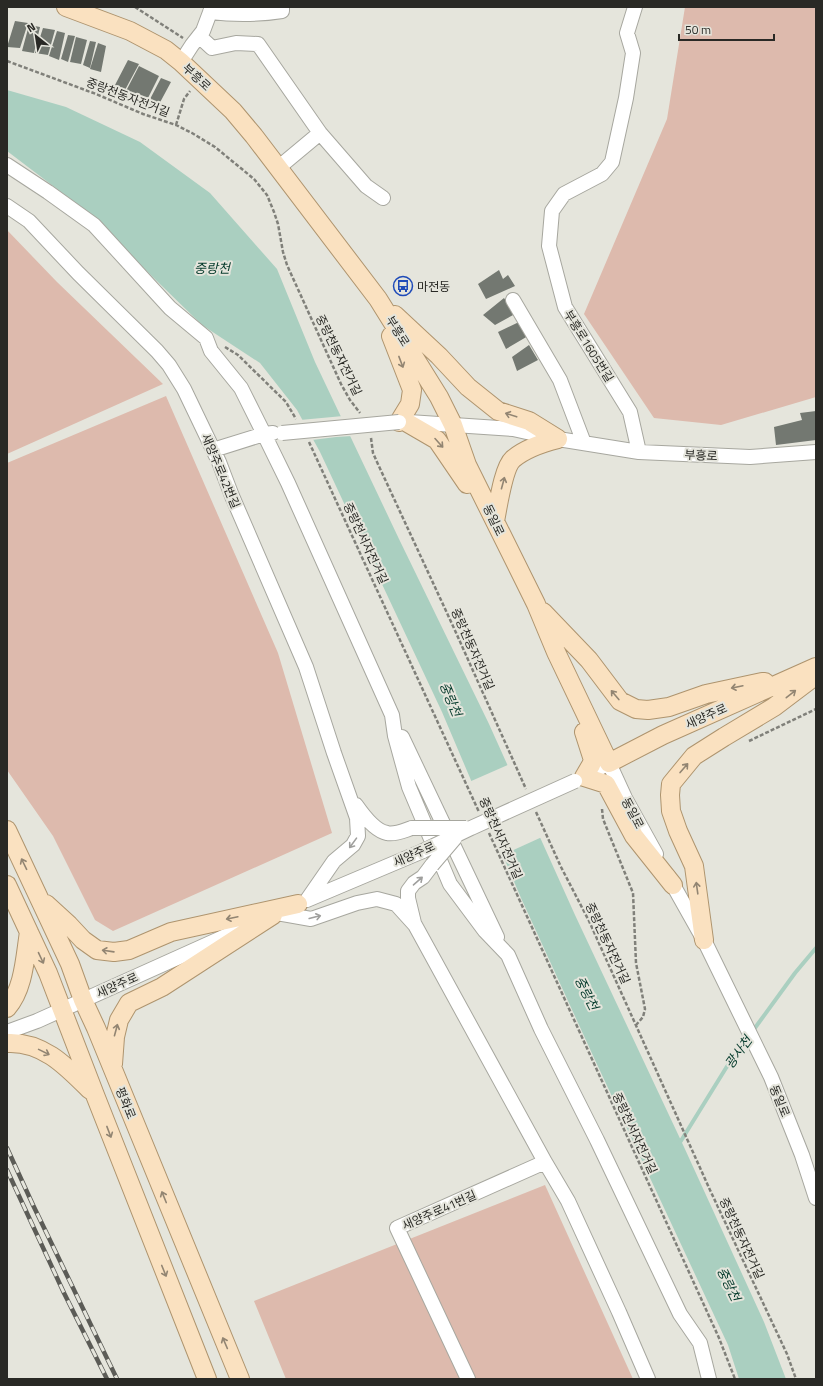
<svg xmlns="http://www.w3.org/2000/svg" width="823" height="1386" font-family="'Titillium Web','Noto Sans KR',sans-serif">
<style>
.green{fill:#ddbaad}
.water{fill:#aacfc0}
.pier{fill:#e5e5dc}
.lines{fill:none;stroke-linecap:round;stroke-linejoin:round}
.stream{stroke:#aacfc0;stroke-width:4}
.building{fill:#737871}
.minor-casing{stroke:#a7a79f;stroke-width:16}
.major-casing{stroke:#ae946e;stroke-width:20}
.path{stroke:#80807a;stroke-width:2.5;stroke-dasharray:4 2;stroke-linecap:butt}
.minor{stroke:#fff;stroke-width:14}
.major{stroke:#fae1c0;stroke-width:18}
.rail-casing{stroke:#5c5c57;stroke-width:4.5}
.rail{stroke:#e5e5dc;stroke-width:3;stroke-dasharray:9;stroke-linecap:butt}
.minor-bridge-casing{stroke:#a7a79f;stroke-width:16;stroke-linecap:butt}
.minor-bridge{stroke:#fff;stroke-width:14}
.oneway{stroke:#928572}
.oneway2{stroke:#9f9f9d}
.labels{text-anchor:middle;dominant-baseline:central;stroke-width:4;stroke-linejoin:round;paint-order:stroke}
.street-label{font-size:12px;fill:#292925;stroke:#e5e5dc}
.poi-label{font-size:12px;fill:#292925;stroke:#e5e5dc;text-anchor:start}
.water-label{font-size:13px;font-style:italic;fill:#043a2b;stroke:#e5e5dc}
</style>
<rect width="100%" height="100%" fill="#e5e5dc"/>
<!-- green -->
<path class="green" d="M685 7H816V397L721 425 654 418 584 314 667 119Z
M7 230 57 282 163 384 7 454Z
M166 396 278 653 332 833 113 931 95 920 53 836 7 770V463Z
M545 1185 633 1379H286L254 1301Z"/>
<!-- water -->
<path class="water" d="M7 90 66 107 140 142 210 193 277 269 315 362 399 539 489 724 575 915 684 1147 764 1322 786 1379H739L728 1345 595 1060 521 898 442 712 320 452 297 410 260 363 202 325 82 208 7 151Z"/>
<!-- pier -->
<path class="pier" d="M343 416 352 436 336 437 312 440 300 420Z
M510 764 542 837 500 856 469 782Z"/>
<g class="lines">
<!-- stream -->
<path class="stream" d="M752 1032 795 973 816 948
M679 1144 726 1068 748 1038"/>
</g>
<!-- building -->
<path class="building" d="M15 21 28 23 20 48 7 47Z
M29 25 40 27 34 53 22 51Z
M43 28 55 30 48 55 35 53Z
M57 31 65 33 59 60 49 56Z
M68 35 75 36 68 62 61 59Z
M76 37 87 40 81 64 70 62Z
M90 41 96 42 90 68 83 65Z
M98 43 106 46 101 72 90 69Z
M128 60 139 64 125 90 115 85Z
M139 66 159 76 146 102 126 91Z
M161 78 171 82 157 108 148 103Z
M499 270 503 279 508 275 515 286 486 299 478 284Z
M504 298 515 314 495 325 483 315Z
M519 322 528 336 506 349 498 332Z
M529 345 538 360 517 371 512 357Z
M816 411V440L776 445 774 427 802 420 800 413Z"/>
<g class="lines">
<!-- minor casing -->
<g class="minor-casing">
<path id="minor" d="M635 7 627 33 633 53 626 98 612 162 602 174 564 194 552 211 549 246 565 307 630 412 639 452
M210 12C235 15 257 15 282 11V7
M199 36 212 48 236 43 258 44 320 133 366 186 383 198
M181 62 192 45 203 31 212 7
M7 165 48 192 94 225 170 308 206 338 211 351 241 388 264 434 288 483 392 715 395 736 409 787 450 884 485 931 508 955 541 1029 597 1140 680 1314 700 1343 709 1379
M278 168 320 133
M7 206 29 221 78 273 157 351 169 365 184 389 219 462 232 496 306 667 334 753 357 818 358 836 353 845 334 861 307 900
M513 300 560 380 584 443
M409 422 513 429 558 439 639 452 750 457 816 452
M213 450 264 434 273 433
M402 737 497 937
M582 778 609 763 625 798 656 854
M356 805C363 815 375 831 387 833 395 835 405 830 412 828
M668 876 704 940 771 1077 802 1155 816 1198
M307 900 423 851
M277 913 311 919 357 903 377 899 396 904 415 925 545 1162 568 1201 619 1312 648 1379
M414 923 408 898V891L414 883 423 877 432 865
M7 1032 37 1021 237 931
M468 1379 397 1228 545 1162"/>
</g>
<!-- major casing -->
<g class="major-casing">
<path id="major" d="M66 7 130 31 166 50 181 62 233 111 254 136 378 299 439 397 453 425 467 465 536 604 556 652 609 763 663 735 816 667
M395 315 439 356 468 387 498 411 529 421 558 439
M391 336 412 390 410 404 399 422
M406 422 437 440 467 484
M495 521C498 507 503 468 513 459 526 448 542 443 558 439
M543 612 589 660 620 701 636 709 648 710 669 707 706 694 762 682H765
M584 732 593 760 591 765 584 777 606 784 634 836 673 885
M7 830 70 964 83 1000 96 1028 240 1379
M7 885 48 973 95 1095 207 1379
M46 904 69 925 83 940 97 950 114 952 129 950 171 932 298 904
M704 940 694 866 678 831 671 811 670 795 671 784 694 756 724 737 774 707 815 676
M7 1008C24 989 25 957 29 932
M7 1043C43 1041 67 1067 90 1090
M113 1064 115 1037 119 1020 129 1003 162 987 273 915"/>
</g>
<!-- path -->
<path class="path" d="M135 7 183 38
M7 61 96 94 143 114 176 125 192 133 215 147 254 179 267 195 274 212 278 224 283 252 287 265 341 384 350 400 360 413
M176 125 184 99 190 91
M225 347 238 355 286 402 296 419
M371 438 373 453 377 462 453 626 526 789
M309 442 479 812
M749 741 816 709
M602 809 603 819 633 893 636 963 645 1009 643 1017 636 1025
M536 812 561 867 589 921 710 1190 787 1354 796 1379
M489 833 719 1338 735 1379"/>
<!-- minor -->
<use href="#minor" class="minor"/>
<!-- major -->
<use href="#major" class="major"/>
<!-- rail casing -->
<g class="rail-casing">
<path id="rail" d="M7 1148 33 1205 117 1379
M7 1170 64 1293 107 1379"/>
</g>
<!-- rail -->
<use href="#rail" class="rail"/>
<!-- minor-bridge casing -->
<g class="minor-bridge-casing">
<path id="minor-bridge" d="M282 433 399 422
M412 828H466
M423 851 471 828 575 781
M432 865 455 838"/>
</g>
<!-- minor-bridge -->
<use href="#minor-bridge" class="minor-bridge"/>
</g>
<!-- one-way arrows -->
<defs><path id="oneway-shaft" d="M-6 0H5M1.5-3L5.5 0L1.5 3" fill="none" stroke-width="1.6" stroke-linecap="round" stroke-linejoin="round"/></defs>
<g class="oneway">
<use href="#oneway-shaft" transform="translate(401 362) rotate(69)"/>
<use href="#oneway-shaft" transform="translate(511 415) rotate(-162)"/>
<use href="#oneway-shaft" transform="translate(439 443) rotate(48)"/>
<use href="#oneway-shaft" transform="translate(503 483) rotate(-75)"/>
<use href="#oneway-shaft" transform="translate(737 687) rotate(168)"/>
<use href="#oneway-shaft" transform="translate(791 694) rotate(-38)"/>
<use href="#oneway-shaft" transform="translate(615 695) rotate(-130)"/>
<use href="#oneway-shaft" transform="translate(684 768) rotate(-49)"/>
<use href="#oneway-shaft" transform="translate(24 864) rotate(-116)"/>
<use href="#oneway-shaft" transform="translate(697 888) rotate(-98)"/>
<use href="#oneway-shaft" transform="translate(232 918) rotate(168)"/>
<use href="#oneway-shaft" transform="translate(108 951) rotate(-172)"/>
<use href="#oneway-shaft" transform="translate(41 958) rotate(65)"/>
<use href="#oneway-shaft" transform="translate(116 1030) rotate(-75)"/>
<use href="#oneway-shaft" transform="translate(44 1052) rotate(26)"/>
<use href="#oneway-shaft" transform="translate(109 1132) rotate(69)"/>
<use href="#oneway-shaft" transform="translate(164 1197) rotate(-112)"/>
<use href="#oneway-shaft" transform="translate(164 1271) rotate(68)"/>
<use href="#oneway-shaft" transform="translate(225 1343) rotate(-113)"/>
</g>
<g class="oneway2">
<use href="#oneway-shaft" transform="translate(353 843) rotate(126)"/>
<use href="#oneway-shaft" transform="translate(418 881) rotate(-41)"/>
<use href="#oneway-shaft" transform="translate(315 917) rotate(-14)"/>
</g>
<!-- icons -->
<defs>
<g id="bus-ring" transform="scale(1)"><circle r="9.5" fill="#e5e5dc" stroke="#1e4ab8" stroke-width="1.5"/><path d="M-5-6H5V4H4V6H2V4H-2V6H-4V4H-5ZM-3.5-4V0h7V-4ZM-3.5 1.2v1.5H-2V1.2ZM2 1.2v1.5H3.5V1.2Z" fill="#1e4ab8"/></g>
</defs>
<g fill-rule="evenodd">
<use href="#bus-ring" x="403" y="286"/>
</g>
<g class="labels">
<!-- street labels -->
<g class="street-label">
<text transform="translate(197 77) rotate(43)">부흥로</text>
<text transform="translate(128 97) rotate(21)">중랑천동자전거길</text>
<text transform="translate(398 331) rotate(58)">부흥로</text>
<text transform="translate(589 346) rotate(58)">부흥로1605번길</text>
<text transform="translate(339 355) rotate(64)">중랑천동자전거길</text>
<text transform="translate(701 455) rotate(3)">부흥로</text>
<text transform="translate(221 471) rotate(67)">새양주로42번길</text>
<text transform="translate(494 520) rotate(64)">동일로</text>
<text transform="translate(366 543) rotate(65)">중랑천서자전거길</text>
<text transform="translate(473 649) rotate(66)">중랑천동자전거길</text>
<text transform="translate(706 716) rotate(-24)">새양주로</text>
<text transform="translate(633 813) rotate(62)">동일로</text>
<text transform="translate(501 838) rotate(66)">중랑천서자전거길</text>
<text transform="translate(414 854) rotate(-24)">새양주로</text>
<text transform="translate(608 943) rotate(65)">중랑천동자전거길</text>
<text transform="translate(117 985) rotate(-24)">새양주로</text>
<text transform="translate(780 1101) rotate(68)">동일로</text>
<text transform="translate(126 1103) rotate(68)">평화로</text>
<text transform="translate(635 1133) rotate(65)">중랑천서자전거길</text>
<text transform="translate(439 1210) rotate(-24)">새양주로41번길</text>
<text transform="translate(742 1238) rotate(65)">중랑천동자전거길</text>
</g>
<!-- poi labels -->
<g class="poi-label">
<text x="417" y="286">마전동</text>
</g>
<!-- water labels -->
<g class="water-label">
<text x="212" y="268">중랑천</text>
<text transform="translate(451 699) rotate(67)">중랑천</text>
<text transform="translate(587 993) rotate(63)">중랑천</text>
<text transform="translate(738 1052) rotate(-54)">광사천</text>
<text transform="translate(729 1284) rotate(64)">중랑천</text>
</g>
</g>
<!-- border -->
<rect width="823" height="1386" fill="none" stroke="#292925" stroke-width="16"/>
<!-- north arrow -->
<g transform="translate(36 36) rotate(330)" stroke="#e5e5dc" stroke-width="3" paint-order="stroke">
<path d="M0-3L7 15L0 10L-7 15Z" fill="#292925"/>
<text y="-6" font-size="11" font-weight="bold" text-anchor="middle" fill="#292925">N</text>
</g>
<!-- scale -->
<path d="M679 34v6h95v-6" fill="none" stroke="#292925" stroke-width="2"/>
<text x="685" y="34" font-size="12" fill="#292925" stroke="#e5e5dc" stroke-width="3" paint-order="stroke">50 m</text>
</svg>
